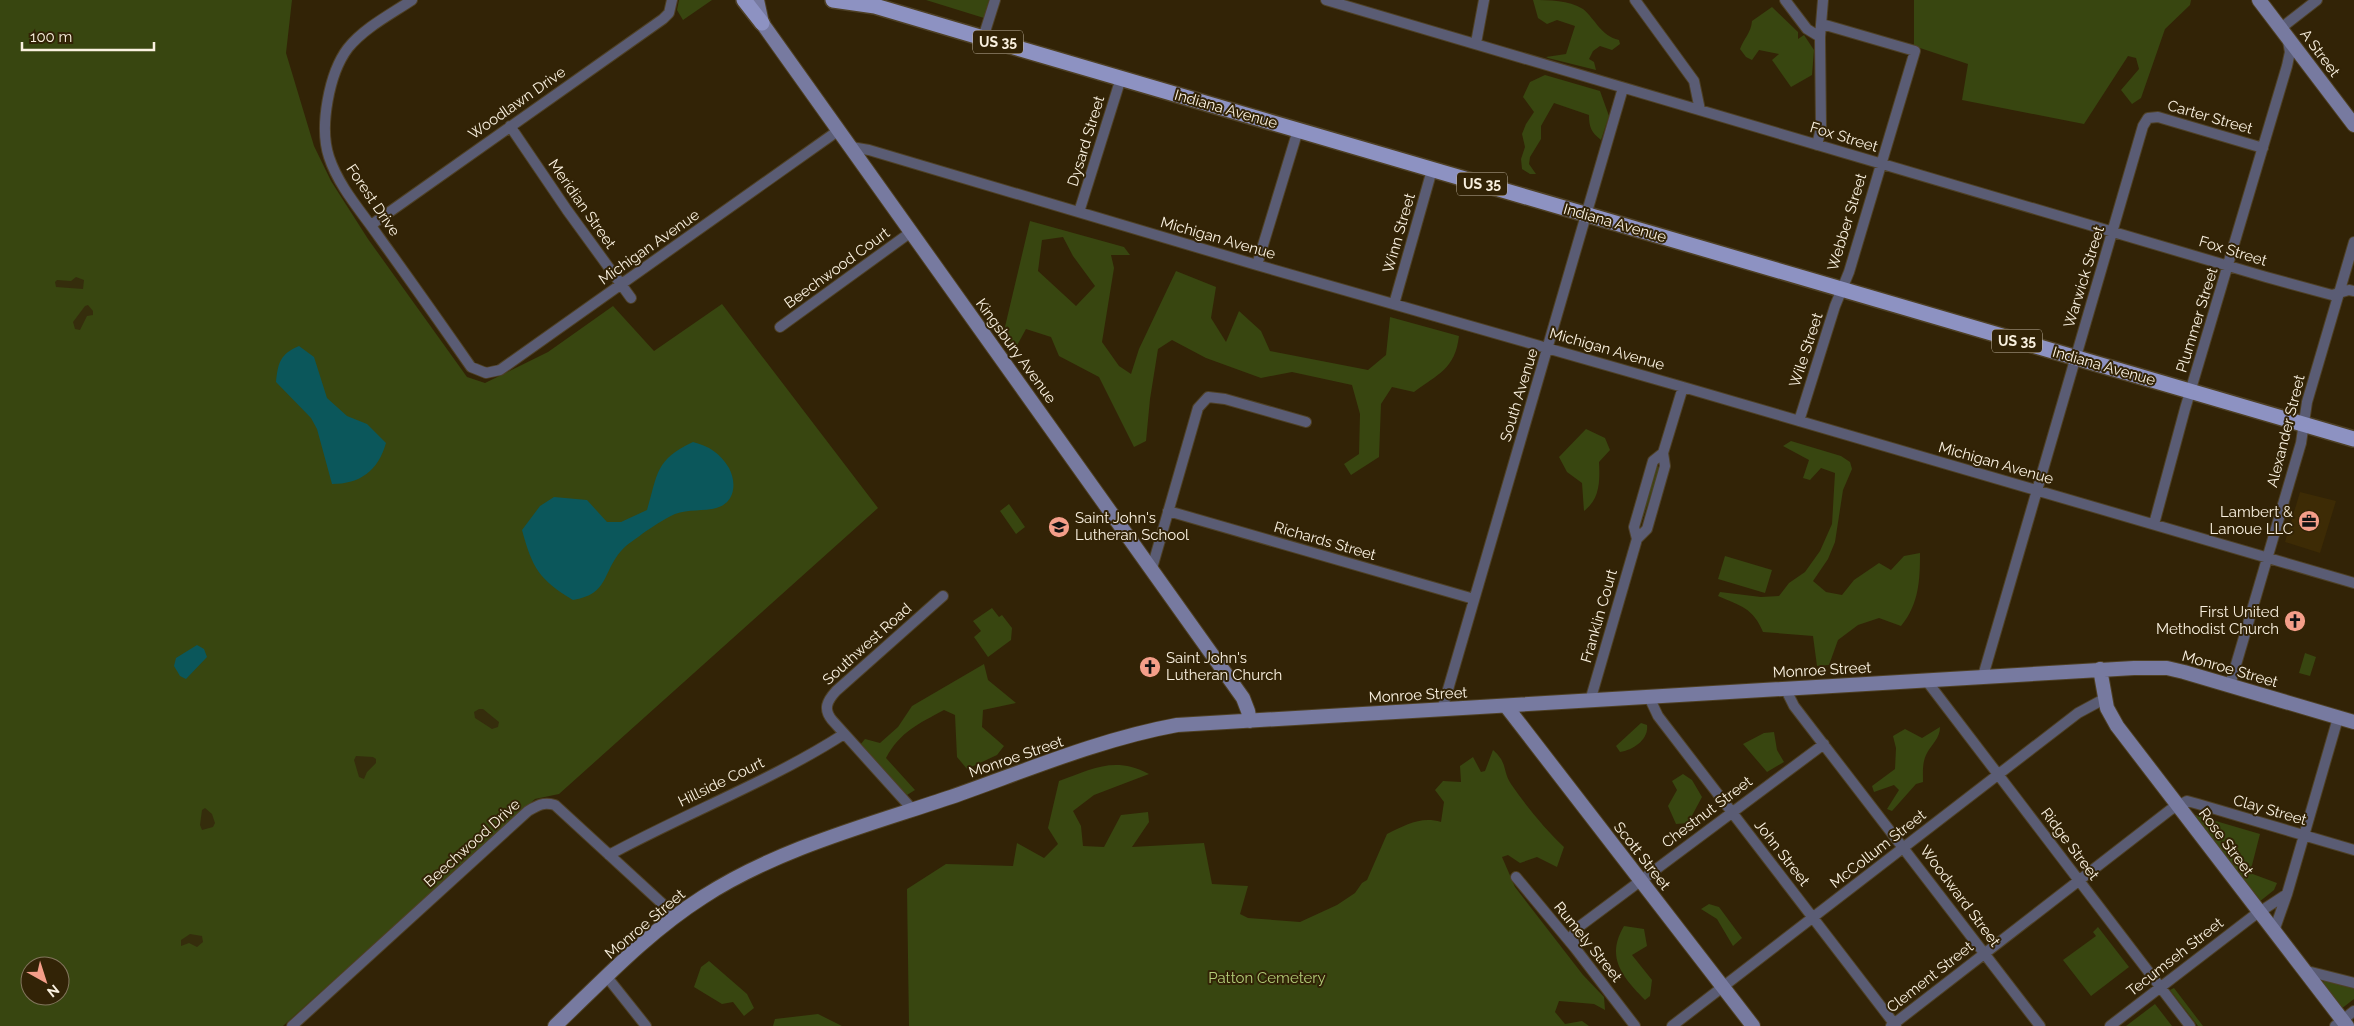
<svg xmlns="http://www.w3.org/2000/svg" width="2354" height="1026" font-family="Raleway,sans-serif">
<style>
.built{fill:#3d2b05}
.green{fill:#384610;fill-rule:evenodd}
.sand{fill:#352d0c}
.water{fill:#0b575b}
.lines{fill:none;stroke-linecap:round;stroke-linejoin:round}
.street-casing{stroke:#4e4025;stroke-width:12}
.secondary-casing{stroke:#4e4025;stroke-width:16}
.primary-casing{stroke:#4e4025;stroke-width:18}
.street{stroke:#5a5c74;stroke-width:10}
.secondary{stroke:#777aa0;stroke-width:14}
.primary{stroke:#8d92c2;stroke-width:15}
.labels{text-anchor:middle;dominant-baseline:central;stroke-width:4;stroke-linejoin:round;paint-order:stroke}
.shield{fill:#322306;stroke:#beb39f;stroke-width:1}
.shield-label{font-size:14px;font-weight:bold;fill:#faf1e0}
.street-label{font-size:15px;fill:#faf1e0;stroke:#322306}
.poi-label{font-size:15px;fill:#faf1e0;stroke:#322306;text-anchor:end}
.park-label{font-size:15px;fill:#b2cc77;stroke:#322306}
</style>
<rect width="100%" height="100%" fill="#322306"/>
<!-- built -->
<path class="built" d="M2300 492 2336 501 2320 553 2285 542Z"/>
<!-- green -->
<path class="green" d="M0 0H292L286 53 314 146 331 181 368 239 467 377 485 383 548 352 613 306 654 351 722 304 878 508 559 794 535 799 283 1026H0ZM30 966H60V996H30Z
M679 0H712L683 20 677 10Z
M926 0H989L984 18Z
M1533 0C1550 0 1568 0 1583 9 1596 20 1601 36 1619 40L1620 44 1612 50 1600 46 1593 51 1589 59 1594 62 1596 70 1548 58 1546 57 1566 54 1575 26 1557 20 1547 24 1538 18Z
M1914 0H2191L2190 5 2165 29 2141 98 2132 104 2121 90 2139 69 2136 58 2128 56 2084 124 1962 100 1968 64 1914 46Z
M1772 7 1798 32V39L1804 35 1814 50 1812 75 1791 87 1772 60 1779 54 1759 50 1752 60 1746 57 1740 49C1744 38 1751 33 1752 21Z
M1545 75 1600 91 1609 116 1601 140C1591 132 1589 127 1589 115L1554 103 1541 126V139L1530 157 1529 164 1536 174H1530L1522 169 1521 159 1525 147 1522 134 1526 124 1534 112 1523 97 1530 82Z
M1030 221 1124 247 1130 255H1111L1114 268 1102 342 1119 366 1131 374 1139 349 1176 271 1216 287 1211 318 1226 342 1239 311 1261 331 1270 351 1368 370 1386 355 1390 317 1459 336C1455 369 1438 374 1414 392L1392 387 1381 404 1379 457 1351 475 1344 464 1359 454 1360 414 1352 385 1292 372 1261 378 1206 358 1172 340 1158 349 1150 399 1146 441 1134 447 1099 377 1059 356 1051 337 1026 329 1014 351 1004 331ZM1063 237 1073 256 1095 286 1076 306 1038 271 1042 240Z
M1586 429 1605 438 1610 450 1599 462C1600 481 1600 499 1584 511L1582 483 1567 472 1559 457Z
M1791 441 1841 456 1850 462 1852 469 1843 490 1835 542 1828 559 1813 581 1826 592 1842 595 1854 580 1879 563 1891 570 1904 556 1920 553C1920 580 1919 604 1901 626L1879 618 1858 625 1838 640 1829 665 1817 666 1813 636 1763 632C1753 608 1741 606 1718 596L1720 592 1761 597 1779 596 1789 583 1805 572 1820 551 1832 524 1835 473 1821 468 1810 480 1803 478 1809 460 1783 446Z
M1657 466 1660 469 1639 529 1638 528Z
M1009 504 1025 527 1016 534 1000 511Z
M1725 556 1772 570 1765 593 1718 579Z
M992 608 999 617 1002 615 1012 628 1011 640 988 657 974 637 981 631 973 621Z
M2305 653 2316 657 2310 676 2299 673Z
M984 664 988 680 1016 703 983 710 982 727 1004 746 997 755 967 769 957 757 955 715 944 710C918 724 900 732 886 758L915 790 907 795 860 745 865 739 880 743 898 727 912 706Z
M1641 723 1647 725C1649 739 1634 750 1620 752L1616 746Z
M1940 727C1940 738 1932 744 1927 753 1922 762 1923 772 1923 782L1916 784 1892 811 1887 809 1899 790 1894 785 1874 792 1872 786 1895 769 1896 748 1893 736 1905 729 1922 738Z
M1774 732 1777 750 1784 762 1767 772 1743 744 1764 733Z
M1493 750C1508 763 1502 770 1511 784 1526 806 1545 829 1564 847L1557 867 1537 857 1520 863 1508 855 1502 857 1515 887 1583 975 1604 997 1605 1010 1594 1004 1559 1001 1555 1012 1565 1024 1582 1021 1589 1026H909L907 889 946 864 1013 866 1017 843 1044 858 1058 844 1048 828 1059 781C1093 769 1114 756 1149 774L1094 795 1073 811 1081 826 1083 846 1104 847 1121 815 1148 812 1149 822 1132 847 1204 843 1212 884 1248 886 1240 914 1248 918 1300 922 1337 905 1355 893 1362 883 1367 880 1387 834C1406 825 1421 816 1441 822L1444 802 1435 790 1443 781 1461 782 1460 766 1473 757 1481 772 1485 771Z
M1683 774 1692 780 1702 797 1688 823 1676 824 1668 806 1677 790 1672 781Z
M2192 814 2260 834 2250 873 2277 883 2274 890 2259 902Z
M1709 904 1719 907 1742 938 1733 946 1717 919 1701 909Z
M1624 926 1644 929 1647 946 1632 955 1652 980 1650 996 1645 1000C1623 977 1605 958 1624 926Z
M2098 927 2129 967 2091 996 2063 960 2096 936 2093 932Z
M709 961 747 994 754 1008 744 1016 733 1002 722 1004 694 987 701 967Z
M2324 979 2354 987V999L2341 1009 2323 984Z
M2174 988 2203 1026H2198L2170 990Z
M2155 1004 2172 1026H2126Z
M818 1014 842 1026H773L775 1019Z"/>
<!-- sand -->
<path class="sand" d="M76 277 84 280 83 289 56 287 55 282 57 280 71 281Z
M88 305 93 311V315L87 316 80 330 75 329 73 322 85 306Z
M479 709H483L499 722 498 727 492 729 475 718 474 712Z
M356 756 373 757 376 759V763L367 772 364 779 359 777 354 760Z
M205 808 212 814 215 823 213 827 202 830 200 825 202 810Z
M190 934 202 936 203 942 197 947 189 943 181 946V940Z"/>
<!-- water -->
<path class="water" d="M299 346 314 357 327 398 347 416 367 424 386 443C378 471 360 484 332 484L317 429 311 418 276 382C278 363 280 354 299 346Z
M693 442C709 446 720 453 729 468 733 476 735 485 732 494 723 517 695 506 675 514 664 519 652 527 642 534 636 539 627 544 621 551 602 573 609 594 573 600 539 580 532 567 522 530L540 506 554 497 587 500 607 522H621L647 510C658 473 655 460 693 442Z
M197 645 204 649 207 657 186 679 180 676 174 666 176 658Z"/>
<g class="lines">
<!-- street casing -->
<g class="street-casing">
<path id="street" d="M412 0C391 14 364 28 348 48 329 73 319 127 329 157 339 187 361 211 379 237 410 280 441 324 471 367L486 373 500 370 839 130
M1326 0 2266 277 2332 295 2349 290 2354 291
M1635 0 1694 81 1700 110
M1785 0 1807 29 1820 37
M2281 28 2317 0
M983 38 995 0
M1476 43 1484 0
M510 126 567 210 631 298
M1817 145 1821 128 1820 37 1823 0
M851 147 869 150 1257 265 1683 387 2354 583
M1079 212 1121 78
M371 225 663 19 669 13 672 0
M1257 265 1298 130
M1394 304 1432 170
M780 327 911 232
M1799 421 1835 306 1849 272 1915 51 1822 24
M1168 511 1474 599
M2154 524 2185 409 2287 66 2290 52 2288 41
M1637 539 1647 529 1665 466 1663 453 1683 387
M1152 568 1198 408 1208 397 1225 399 1306 422
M1983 676 2143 126 2148 118 2158 117 2263 148
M1926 680 2190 1026
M2230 685 2301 443 2307 402 2354 242
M1785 688 1794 706 2040 1026
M1649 697 1658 716 1896 1026
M1590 701 1637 539 1634 527 1653 461 1663 453
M1442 710 1623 88
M913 810 832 720C823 709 827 701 836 691L943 596
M609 855C686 813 771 781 844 734
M1516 877 1575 948 1635 1026
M2274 931 2287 894 2338 718
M1575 948 1573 935 1580 926 1824 744
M2303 970 2354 983
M607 977 646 1026
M292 1026 528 811C538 805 543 802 555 805L667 908 674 918
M1672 1026 2078 713 2104 699
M1891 1026 2170 810 2187 801 2198 804 2354 850
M2110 1026 2252 917 2287 894
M2335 1026 2354 1011"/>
</g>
<!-- secondary casing -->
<g class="secondary-casing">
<path id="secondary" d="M757 0 762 23 1243 698 1248 711 1250 721
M2259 0 2354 125
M2100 669 2107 708 2117 726 2347 1026
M1506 706 1753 1026
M555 1026C602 981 648 932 703 897 777 849 868 825 951 797 1025 771 1100 739 1177 725L2134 668H2167L2184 672 2354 722"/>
</g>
<!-- primary casing -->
<g class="primary-casing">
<path id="primary" d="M744 0 762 23
M833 0 875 6 983 38 2354 439"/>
</g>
<!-- street -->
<use href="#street" class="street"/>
<!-- secondary -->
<use href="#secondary" class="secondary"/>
<!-- primary -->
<use href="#primary" class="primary"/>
</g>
<!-- icons -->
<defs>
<g id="office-disc" transform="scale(1.125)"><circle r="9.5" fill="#f49e89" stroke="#322306"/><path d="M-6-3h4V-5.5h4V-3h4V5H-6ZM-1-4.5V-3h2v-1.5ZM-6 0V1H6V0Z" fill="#111"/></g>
<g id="school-disc" transform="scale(1.125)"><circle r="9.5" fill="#f49e89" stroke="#322306"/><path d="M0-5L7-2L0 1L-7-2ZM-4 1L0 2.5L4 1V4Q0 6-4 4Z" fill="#111"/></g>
<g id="church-disc" transform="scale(1.125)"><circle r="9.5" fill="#f49e89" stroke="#322306"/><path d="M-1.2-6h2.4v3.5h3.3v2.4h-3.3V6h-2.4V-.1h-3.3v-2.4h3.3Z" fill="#111"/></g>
</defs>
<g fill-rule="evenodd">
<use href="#office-disc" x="2309" y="521"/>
<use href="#school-disc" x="1059" y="527"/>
<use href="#church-disc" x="2295" y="621"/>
<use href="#church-disc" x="1150" y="667"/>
</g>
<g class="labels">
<!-- shield labels -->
<g class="shield">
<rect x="973" y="30.5" width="50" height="23" rx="4"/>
<rect x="1457" y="172.5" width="50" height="23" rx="4"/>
<rect x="1992" y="329.5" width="50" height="23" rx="4"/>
</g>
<g class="shield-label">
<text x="998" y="42">US 35</text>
<text x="1482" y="184">US 35</text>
<text x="2017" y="341">US 35</text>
</g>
<!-- street labels -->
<g class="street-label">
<text transform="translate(2320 53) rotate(53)">A Street</text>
<text transform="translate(517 103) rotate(-35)">Woodlawn Drive</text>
<text transform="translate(1226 109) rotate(16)">Indiana Avenue</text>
<text transform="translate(2210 117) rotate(16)">Carter Street</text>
<text transform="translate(1844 137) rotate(17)">Fox Street</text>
<text transform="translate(1086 141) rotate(-73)">Dysard Street</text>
<text transform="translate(373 200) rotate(56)">Forest Drive</text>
<text transform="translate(582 204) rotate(55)">Meridian Street</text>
<text transform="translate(1847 222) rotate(-73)">Webber Street</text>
<text transform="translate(1615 223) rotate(16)">Indiana Avenue</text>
<text transform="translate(1399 233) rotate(-74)">Winn Street</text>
<text transform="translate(1218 238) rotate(16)">Michigan Avenue</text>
<text transform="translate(649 247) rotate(-35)">Michigan Avenue</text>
<text transform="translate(2233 251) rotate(17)">Fox Street</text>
<text transform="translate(837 268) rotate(-36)">Beechwood Court</text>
<text transform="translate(2084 277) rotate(-73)">Warwick Street</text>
<text transform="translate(2197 320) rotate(-73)">Plummer Street</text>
<text transform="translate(1607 349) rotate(16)">Michigan Avenue</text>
<text transform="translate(1806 350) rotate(-72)">Wile Street</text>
<text transform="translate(1016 351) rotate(54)">Kingsbury Avenue</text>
<text transform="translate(2104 366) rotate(16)">Indiana Avenue</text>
<text transform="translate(1519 395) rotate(-73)">South Avenue</text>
<text transform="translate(2286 431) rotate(-76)">Alexander Street</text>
<text transform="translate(1996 463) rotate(16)">Michigan Avenue</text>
<text transform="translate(1325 541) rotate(16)">Richards Street</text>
<text transform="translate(1599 616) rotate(-74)">Franklin Court</text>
<text transform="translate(867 644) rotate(-42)">Southwest Road</text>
<text transform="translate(2230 669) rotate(16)">Monroe Street</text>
<text transform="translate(1822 670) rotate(-3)">Monroe Street</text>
<text transform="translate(1418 695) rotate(-3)">Monroe Street</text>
<text transform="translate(1016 757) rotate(-19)">Monroe Street</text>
<text transform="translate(721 782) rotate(-26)">Hillside Court</text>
<text transform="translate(2270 810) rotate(16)">Clay Street</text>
<text transform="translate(1707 812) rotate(-37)">Chestnut Street</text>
<text transform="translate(2226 842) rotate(53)">Rose Street</text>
<text transform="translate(472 843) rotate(-42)">Beechwood Drive</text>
<text transform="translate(2070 844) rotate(53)">Ridge Street</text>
<text transform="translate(1878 849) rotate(-38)">McCollum Street</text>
<text transform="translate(1782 853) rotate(52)">John Street</text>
<text transform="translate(1642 856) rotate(52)">Scott Street</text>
<text transform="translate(1960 896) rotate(53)">Woodward Street</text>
<text transform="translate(645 924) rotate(-40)">Monroe Street</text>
<text transform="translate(1588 942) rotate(51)">Rumely Street</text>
<text transform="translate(2175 957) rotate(-38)">Tecumseh Street</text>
<text transform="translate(1930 977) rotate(-38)">Clement Street</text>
</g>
<!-- poi labels -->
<g class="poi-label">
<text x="2293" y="512">Lambert &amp;<tspan x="2293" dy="17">Lanoue LLC</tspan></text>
<text x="1075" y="518" text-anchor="start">Saint John's<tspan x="1075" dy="17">Lutheran School</tspan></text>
<text x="2279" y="612">First United<tspan x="2279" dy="17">Methodist Church</tspan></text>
<text x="1166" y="658" text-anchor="start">Saint John's<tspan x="1166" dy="17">Lutheran Church</tspan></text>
</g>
<!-- park labels -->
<g class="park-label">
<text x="1267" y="978">Patton Cemetery</text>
</g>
</g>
<!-- north arrow -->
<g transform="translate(45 981) rotate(141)"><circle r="24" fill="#322306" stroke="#82755d"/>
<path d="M0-4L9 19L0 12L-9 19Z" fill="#f49e89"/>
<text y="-8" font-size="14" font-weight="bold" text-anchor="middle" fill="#faf1e0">N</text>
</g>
<!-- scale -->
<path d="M22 42v8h132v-8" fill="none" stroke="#faf1e0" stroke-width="2.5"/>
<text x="30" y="42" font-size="15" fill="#faf1e0" stroke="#322306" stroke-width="4" paint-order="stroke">100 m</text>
</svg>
